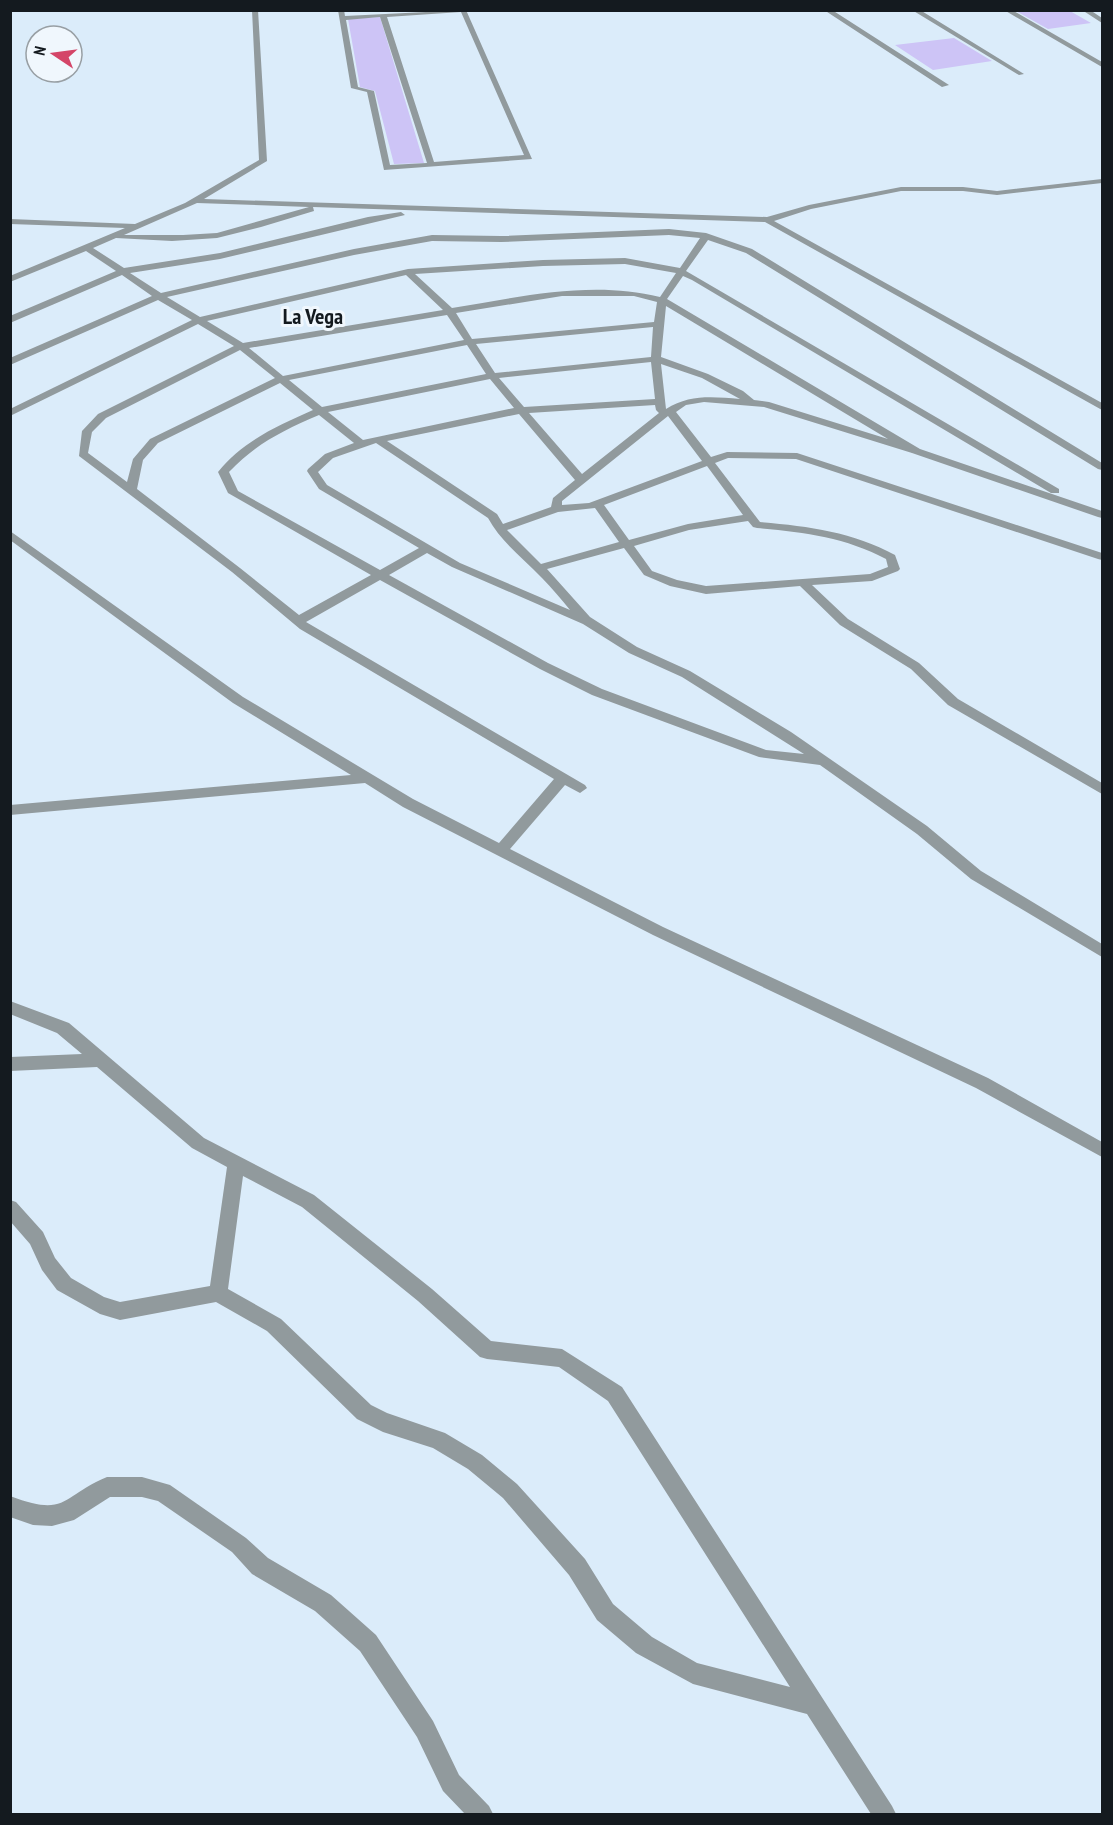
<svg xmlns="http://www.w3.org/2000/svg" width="1113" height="1825" font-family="'PT Sans Narrow',sans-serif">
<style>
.green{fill:#cdc4f6}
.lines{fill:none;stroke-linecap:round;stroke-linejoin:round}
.minor{fill:#919a9d;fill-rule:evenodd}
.labels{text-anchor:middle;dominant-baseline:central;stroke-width:6;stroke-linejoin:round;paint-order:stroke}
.far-quarter-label{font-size:22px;font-weight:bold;fill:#141a1f;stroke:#f0f7fd}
</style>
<rect width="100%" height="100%" fill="#dbecfa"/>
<!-- green -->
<path class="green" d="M1016 11H1070L1091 23 1048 29Z
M380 17 424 163 394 164 375 91 360 87 348 19Z
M954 38 992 61 933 70 895 45Z"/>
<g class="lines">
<!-- minor -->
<path class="minor" d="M252 10H258L267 161 204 199 767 217 809 205 901 187H963L997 191 1102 179V183L997 195 963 191H901L811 209 774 221 1102 403V410L765 222 313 207 314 211 261 227 217 238 172 241 116 238 93 248 124 268 220 253 368 217 401 212 405 215 220 259 130 273 161 293 354 249 432 235 501 236 669 229 706 233 752 249 1102 463V470L1098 469 746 253 708 240 686 271 1059 489V493H1051L692 280 683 276 667 299 920 449 1102 511V518L1098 517 912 453 764 407 704 402 686 405 676 412 711 457 727 452 797 453 1102 553V560L1098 559 796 459 728 458 715 463 760 522C808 526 853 532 895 555L900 569 898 571 872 581 812 585 848 619 919 663 958 699 1102 783V794L948 705 911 669 840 625 800 586 706 594 670 586 644 575 624 548 547 569 590 617 637 647 690 671 791 732 927 826 981 871 1102 944V957L971 879 917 834 820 765 759 757 592 695 540 669 380 580 306 622 585 785 587 788 580 793 565 785 510 849 663 927 988 1078 1102 1142V1157L976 1088 653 935 403 807 365 783 10 815V805L351 775 233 703 10 540V531L243 697 413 799 499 843 554 779 300 629 232 572 79 456 82 431 98 414 234 346 198 324 10 416V409L192 320 158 300 10 365V358L152 296 122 275 10 323V316L116 271 86 251 10 282V276L125 228 10 224V219L135 224 185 203 259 160ZM197 203 309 207 217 233 183 235H124ZM669 235 700 238 680 268 625 258 543 260 408 269 200 317 167 297 354 255 432 241 501 242ZM625 264 676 273 660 297C591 280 520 297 452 308L415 274 543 266ZM406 275 443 310 243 343 207 321ZM562 296H634L657 302 654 322 472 339 456 313ZM666 306 888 439 769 402 754 400 743 391 708 374 661 357ZM447 315 464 340 283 376 249 348ZM653 327 651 357 495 373 476 344ZM467 345 486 374 322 407 289 380ZM240 350 275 378 150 439 133 459 127 482 88 453 92 432 106 418ZM651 362 655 399 524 407 499 378ZM661 364 702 378 740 399C713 397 690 394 666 409ZM490 379 514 408 363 440 328 412ZM280 383 313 410C277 426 243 441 218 472L228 493 371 575 299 615 240 568 137 489 143 460 158 443ZM655 405 656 410 659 413 582 474 529 413ZM519 414 575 480 553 498 551 507 503 524 497 514 387 441ZM319 415 354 443 325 454 308 469 307 471 319 489 419 548 380 570 238 491 229 472C257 443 282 431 319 415ZM668 416 702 461 589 503 562 505V501ZM376 443 488 518C501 542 523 558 542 578 552 588 561 599 570 610L460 563 327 485 318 472 333 458ZM707 466 743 515 688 524 629 540 604 505ZM595 508 619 542 541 564 507 530 558 512ZM748 521 753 527 757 528C802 532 845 537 886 559L888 567 870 574 706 586 677 580 652 571 634 546 689 530ZM427 553 452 567 583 624 629 653 682 677 804 754 766 750 602 689 548 663 389 575Z
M338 10H344L345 16 466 10 532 159 384 170 367 92 351 88ZM461 12 524 155 434 162 387 17ZM380 17 427 163 390 165 374 91 358 87 346 20Z
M824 10H832L949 85 942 87Z
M912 10H920L1024 74 1019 75Z
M1004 10H1012L1102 62V67Z
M1082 10H1090L1102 18V23Z
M10 1001 69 1023 204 1138 314 1195 432 1289 491 1341 562 1349 622 1387 892 1806 896 1814H871L807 1714 693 1684 636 1653 597 1620 569 1575 503 1498 468 1469 433 1448 383 1432 357 1419 267 1331 216 1302 120 1320 100 1314 57 1290 42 1270 30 1244 10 1221V1200L16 1202 43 1232 55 1258 71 1278 104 1297 120 1302 210 1286 227 1167 192 1148 97 1067 10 1071V1057L82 1054 57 1033 10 1014ZM243 1176 302 1207 418 1301 480 1357 487 1359 559 1367 608 1401 790 1687 697 1663 652 1637 613 1604 585 1559 517 1484 482 1455 445 1433 387 1413 371 1405 281 1319 228 1289Z
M107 1477H142L170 1485 246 1538 268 1558 331 1595 376 1635 433 1721 459 1775 489 1806 493 1814H465L443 1791 417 1737 360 1651 315 1611 252 1574 232 1552 158 1501 142 1497H110L74 1520 52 1526 33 1525 10 1517V1496C68 1518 61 1496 107 1477Z"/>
</g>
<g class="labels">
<!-- far-quarter labels -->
<g class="far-quarter-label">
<text x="313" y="316">La Vega</text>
</g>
</g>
<!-- border -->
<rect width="1113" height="1825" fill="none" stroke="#141a1f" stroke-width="24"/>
<!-- north arrow -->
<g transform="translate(54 54) rotate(283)"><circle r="28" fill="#f0f7fd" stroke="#989fa4" stroke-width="1.5"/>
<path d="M0-4.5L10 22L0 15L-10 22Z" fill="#d44568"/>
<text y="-9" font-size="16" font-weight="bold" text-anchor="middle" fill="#141a1f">N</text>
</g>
</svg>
